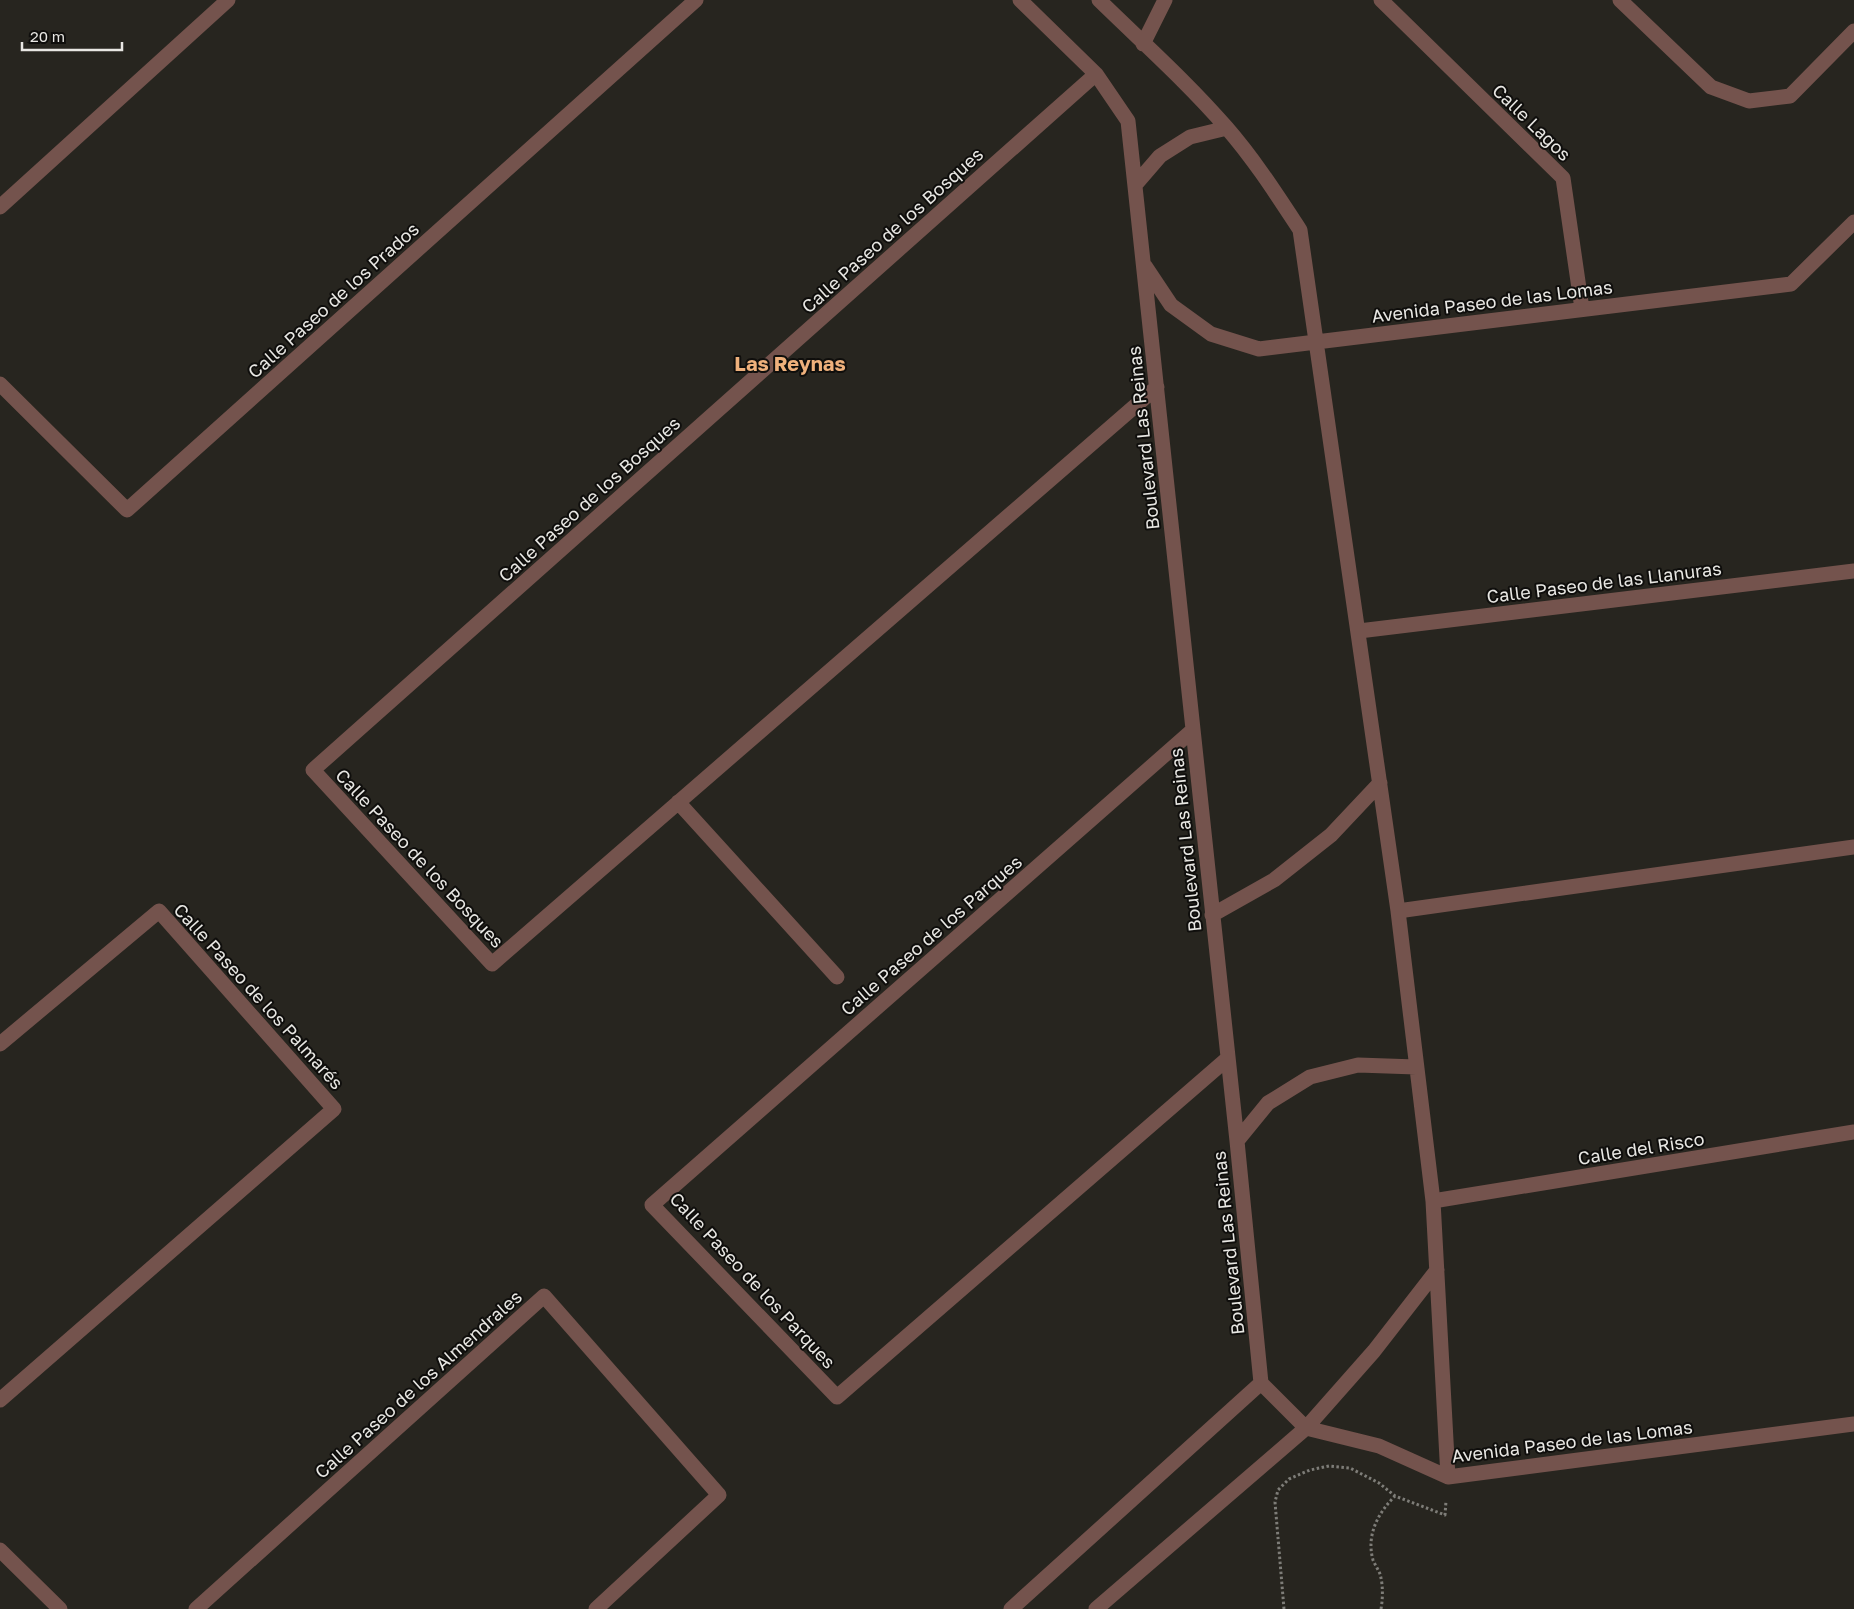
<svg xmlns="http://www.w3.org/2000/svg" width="1854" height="1609" font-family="'Golos Text',sans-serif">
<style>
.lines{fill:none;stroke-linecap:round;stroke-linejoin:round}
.path{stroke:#7e7d78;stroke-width:3;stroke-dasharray:2.5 2.5;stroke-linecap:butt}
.street{stroke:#74534d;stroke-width:15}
.labels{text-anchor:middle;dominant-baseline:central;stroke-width:4;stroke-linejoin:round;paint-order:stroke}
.street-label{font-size:18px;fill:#e8e7e3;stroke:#0f0e0c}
.quarter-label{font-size:20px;font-weight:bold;fill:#efb17c;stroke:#0f0e0c}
</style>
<rect width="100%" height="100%" fill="#27251f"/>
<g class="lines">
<!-- path -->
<path class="path" d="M1284 1609 1275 1502 1278 1490 1289 1479 1310 1470 1329 1466 1350 1468 1379 1483 1395 1496 1445 1515 1446 1501
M1381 1609C1383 1598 1383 1584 1380 1574 1378 1569 1375 1565 1373 1560 1366 1535 1378 1513 1395 1496"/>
<!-- street -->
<path class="street" d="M1020 0 1096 74 1128 121 1237 1141 1261 1383
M1099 0C1142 42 1187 82 1226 127 1254 159 1277 195 1300 230L1398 911 1433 1201 1448 1477
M1381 0 1563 178 1582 309
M1620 0 1711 87 1749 101 1790 96 1854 31
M1143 44 1165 0
M1096 74 313 770 492 964 1157 387
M1135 185 1160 156 1190 137 1227 128
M0 207 228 0
M1145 266 1171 305 1211 334 1259 349 1791 284 1854 222
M0 384 127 510 696 0
M1359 631 1854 571
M1193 730 652 1205 837 1397 1227 1059
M678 802 837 977
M1398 911 1854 847
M1212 915 1274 880 1331 835 1380 783
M0 1044 159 911 334 1109 0 1400
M1237 1141 1268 1103 1310 1077 1358 1065 1416 1067
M1433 1201 1854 1132
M1261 1383 1306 1428 1379 1446 1448 1477 1854 1424
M0 1550 60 1609
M196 1609 544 1296 719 1495 596 1609
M1011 1609 1261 1383
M1096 1609 1306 1428 1374 1351 1437 1270"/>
</g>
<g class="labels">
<!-- street labels -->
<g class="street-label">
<text transform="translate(1532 122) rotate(44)">Calle Lagos</text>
<text transform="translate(892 230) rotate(-42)">Calle Paseo de los Bosques</text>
<text transform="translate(333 300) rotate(-42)">Calle Paseo de los Prados</text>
<text transform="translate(1492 301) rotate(-7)">Avenida Paseo de las Lomas</text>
<text transform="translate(1143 438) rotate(-96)">Boulevard Las Reinas</text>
<text transform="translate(589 499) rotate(-42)">Calle Paseo de los Bosques</text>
<text transform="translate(1604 582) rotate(-7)">Calle Paseo de las Llanuras</text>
<text transform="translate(1185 840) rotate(-96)">Boulevard Las Reinas</text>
<text transform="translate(420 858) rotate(47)">Calle Paseo de los Bosques</text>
<text transform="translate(931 935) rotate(-41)">Calle Paseo de los Parques</text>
<text transform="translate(259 996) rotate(48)">Calle Paseo de los Palmarés</text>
<text transform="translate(1641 1148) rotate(-9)">Calle del Risco</text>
<text transform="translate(1228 1243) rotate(-96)">Boulevard Las Reinas</text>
<text transform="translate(753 1280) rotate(47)">Calle Paseo de los Parques</text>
<text transform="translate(418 1384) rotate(-42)">Calle Paseo de los Almendrales</text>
<text transform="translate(1572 1441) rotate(-7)">Avenida Paseo de las Lomas</text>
</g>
<!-- quarter labels -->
<g class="quarter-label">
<text x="790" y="363">Las Reynas</text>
</g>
</g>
<!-- scale -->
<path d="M22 42v8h100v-8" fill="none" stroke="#e8e7e3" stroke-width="2.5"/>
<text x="30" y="42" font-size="15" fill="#e8e7e3" stroke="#0f0e0c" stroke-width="4" paint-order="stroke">20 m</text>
</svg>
